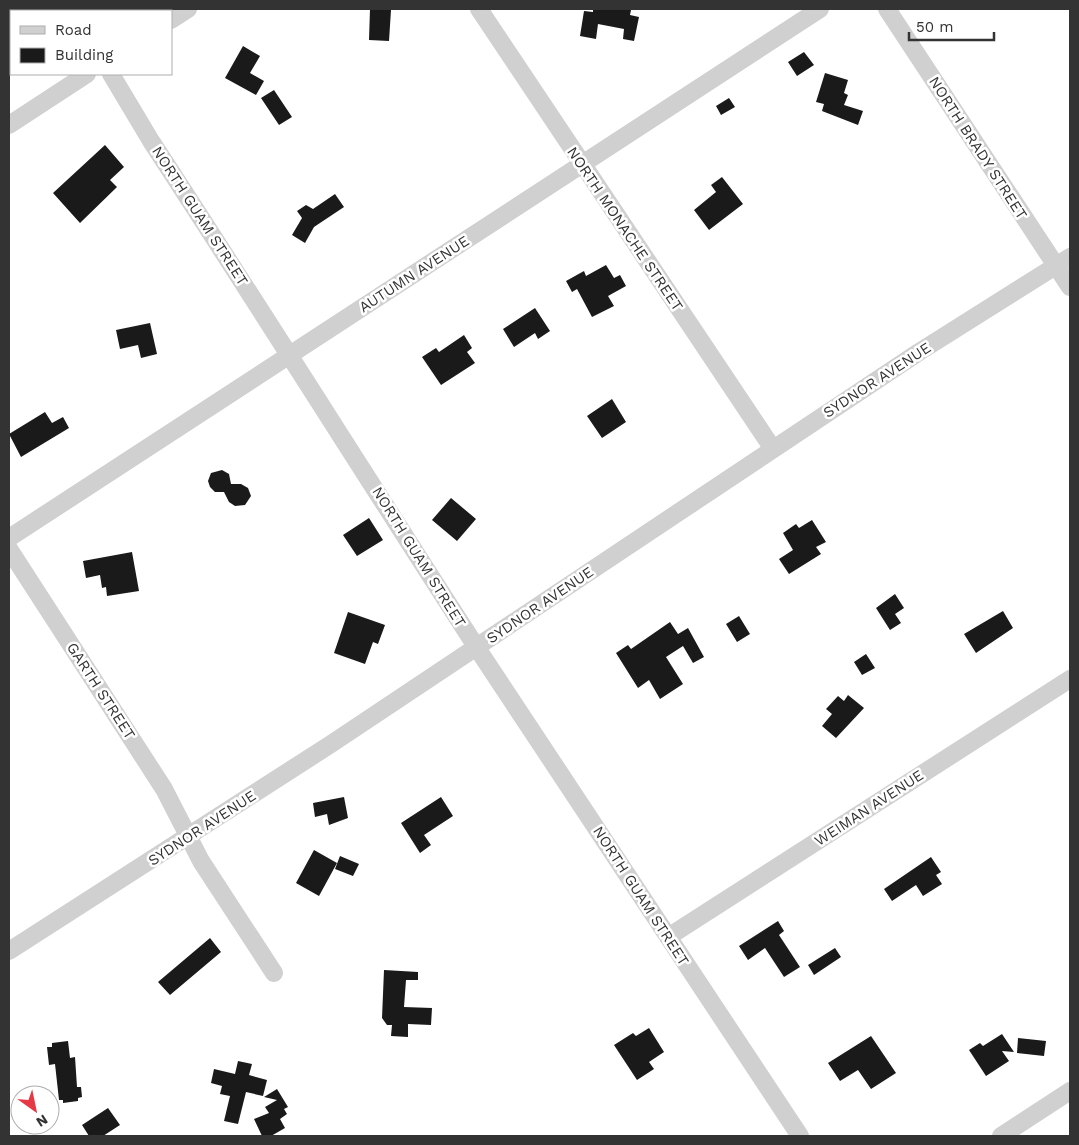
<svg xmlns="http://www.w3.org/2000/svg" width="1079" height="1145" font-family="'Work Sans',sans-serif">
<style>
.building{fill:#1a1a1a}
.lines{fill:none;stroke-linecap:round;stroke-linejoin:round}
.minor{stroke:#d0d0d0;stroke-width:18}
.labels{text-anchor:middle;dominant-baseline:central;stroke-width:5;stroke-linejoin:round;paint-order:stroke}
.street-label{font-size:15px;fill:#333;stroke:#fff}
</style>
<rect width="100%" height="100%" fill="#fff"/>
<!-- building -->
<path class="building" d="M370 9 391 10 389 41 369 40Z
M593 9 631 10 630 15 639 17 634 41 623 39 624 29 598 24 596 39 580 36 584 11 593 12Z
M243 46 260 56 250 73 264 81 256 95 225 78Z
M804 52 814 65 797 76 788 62Z
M825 73 848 80 844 93 848 95 844 105 863 111 858 125 822 111 824 104 816 102Z
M274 90 292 117 279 125 261 98Z
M729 98 735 107 721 115 716 106Z
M105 145 124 167 110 180 117 187 80 223 53 193Z
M722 177 743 204 709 230 694 210 716 192 711 185Z
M335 194 344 207 314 227 305 243 292 235 302 218 297 211 306 205 313 209Z
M606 265 614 278 620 275 626 286 608 296 614 306 592 317 577 289 572 292 566 281 584 271 586 276Z
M535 308 550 331 538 339 535 333 514 347 503 329Z
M150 323 157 354 141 358 138 345 120 349 116 330Z
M464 335 472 348 467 352 475 363 441 385 422 357 436 348 439 352Z
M612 399 626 422 602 438 587 416Z
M45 412 52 423 63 417 69 428 21 457 9 434Z
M222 470 229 474 231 484H241L248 488 251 496 245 505 235 506 229 502 224 492H215L210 487 208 481 211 473Z
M451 498 476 519 457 541 432 520Z
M369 518 383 540 357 556 343 535Z
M812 520 826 542 816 547 821 554 789 574 779 559 793 550 783 533 796 524 799 528Z
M132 552 139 591 107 596 106 587 102 588 100 575 86 578 83 561Z
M895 594 904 608 895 614 901 623 890 630 876 608Z
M1003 611 1013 628 976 653 964 634Z
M348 612 385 625 378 644 373 642 365 664 334 653Z
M739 616 750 634 737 642 726 624Z
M670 622 678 634 688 628 704 657 693 663 683 646 666 657 683 684 660 699 649 680 638 688 616 653 628 645 631 649Z
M866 654 875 668 862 675 854 662Z
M848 695 864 708 836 738 822 726 832 714 826 709 838 696 844 701Z
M344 797 348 818 329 825 327 814 315 817 313 803Z
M441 797 453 816 424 835 431 845 420 853 401 823Z
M314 850 337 863 319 896 296 883Z
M340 856 359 864 353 876 335 869Z
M931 857 941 872 936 875 942 884 923 896 916 885 892 901 884 889Z
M778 921 784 931 779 935 800 967 784 977 765 948 748 960 739 946Z
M210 938 221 952 170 995 158 982Z
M835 948 841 957 814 975 808 965Z
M384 970 418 972V980H406L404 1007 432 1008 431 1025 408 1024V1037L391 1036 392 1025H387L382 1018Z
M649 1028 664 1052 649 1062 654 1069 637 1080 614 1045 633 1033 636 1036Z
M1002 1034 1014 1052 1002 1051 1009 1061 986 1076 969 1050 980 1043 983 1046Z
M871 1036 896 1073 871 1089 858 1070 840 1081 828 1063Z
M1018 1038 1046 1041 1044 1056 1017 1053Z
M68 1041 70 1058 75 1057 77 1087H81L82 1097 78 1098V1101L63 1103V1100H59L55 1064 49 1065 47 1047H52V1043Z
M238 1061 252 1064 249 1075 267 1080 263 1096 246 1092 238 1124 224 1121 230 1096 220 1094 222 1086 211 1083 214 1069 235 1074Z
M277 1089 288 1107 284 1109 287 1114 280 1119 285 1128 271 1136H262L254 1119 269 1113 265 1107 277 1100 264 1097Z
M108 1108 120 1125 103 1136H89L82 1125Z"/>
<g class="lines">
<!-- minor -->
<path class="minor" d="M60 9 62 11
M479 9 773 449
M887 9 1070 287
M171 20 188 9
M111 74 151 141C261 309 368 480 477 648 584 812 692 974 800 1136
M9 125 87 74
M9 538 820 9
M9 549 164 789 201 861 274 973
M668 937 1070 679
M9 951 331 744 919 352 1070 257
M1001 1136 1070 1091"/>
</g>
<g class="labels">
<!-- street labels -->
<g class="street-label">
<text transform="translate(978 148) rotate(57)">NORTH BRADY STREET</text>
<text transform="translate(200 216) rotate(57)">NORTH GUAM STREET</text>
<text transform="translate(625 229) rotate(56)">NORTH MONACHE STREET</text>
<text transform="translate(414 274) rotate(-33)">AUTUMN AVENUE</text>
<text transform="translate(877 380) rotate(-33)">SYDNOR AVENUE</text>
<text transform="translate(419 557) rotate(58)">NORTH GUAM STREET</text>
<text transform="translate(540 605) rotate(-34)">SYDNOR AVENUE</text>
<text transform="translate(101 691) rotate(57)">GARTH STREET</text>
<text transform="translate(869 808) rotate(-33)">WEIMAN AVENUE</text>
<text transform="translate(202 828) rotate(-33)">SYDNOR AVENUE</text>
<text transform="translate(641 896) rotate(57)">NORTH GUAM STREET</text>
</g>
</g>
<!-- border -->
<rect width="1079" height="1145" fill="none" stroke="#333333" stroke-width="20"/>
<!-- legend -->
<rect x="10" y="10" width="162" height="65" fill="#ffffff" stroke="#adadad"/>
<rect x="20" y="26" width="25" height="8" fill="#d0d0d0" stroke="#adadad"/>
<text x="55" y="35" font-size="15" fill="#333333">Road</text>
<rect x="20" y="48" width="25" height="15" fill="#1a1a1a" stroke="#adadad"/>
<text x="55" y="60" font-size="15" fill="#333333">Building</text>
<!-- north arrow -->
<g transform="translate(35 1110) rotate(147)"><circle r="24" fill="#ffffff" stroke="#adadad"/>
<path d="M0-4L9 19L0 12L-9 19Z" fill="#e63946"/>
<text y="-8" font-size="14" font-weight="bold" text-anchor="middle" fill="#333333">N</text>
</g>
<!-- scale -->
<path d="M909 32v8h85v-8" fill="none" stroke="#333333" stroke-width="2.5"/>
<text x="916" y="32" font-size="15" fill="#333333" stroke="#ffffff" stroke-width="4" paint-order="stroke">50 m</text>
</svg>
